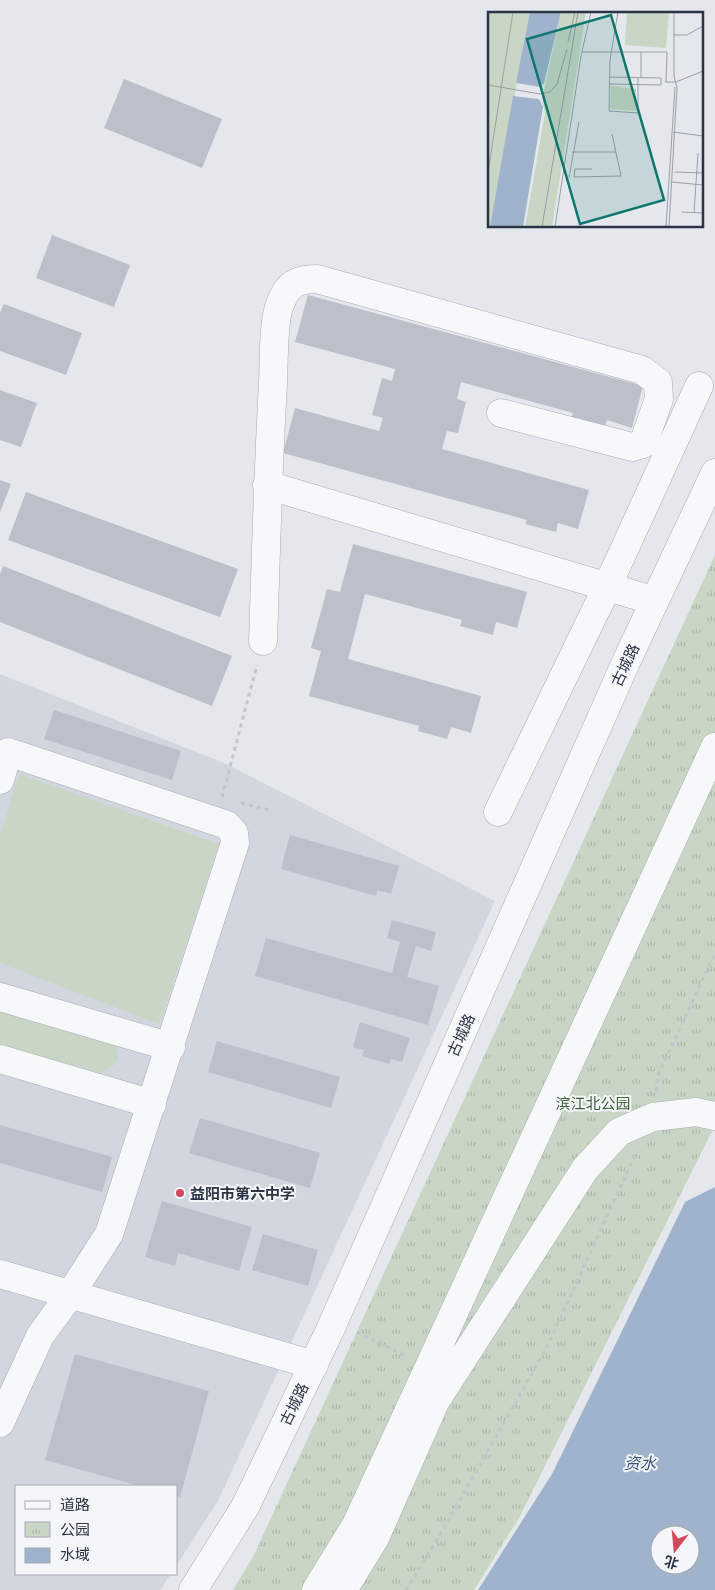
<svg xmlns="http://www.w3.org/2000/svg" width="715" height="1590" font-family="'Archivo Narrow','Noto Sans SC',sans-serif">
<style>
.built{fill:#d2d6de}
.park{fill:url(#park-tufts)}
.garden{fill:#c9d6c5}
.water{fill:#9fb4cc;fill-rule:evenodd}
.building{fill:#bbc0ca}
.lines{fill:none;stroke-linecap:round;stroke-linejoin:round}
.minor-casing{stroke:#a9aeb7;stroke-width:29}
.path{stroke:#c2c5cb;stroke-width:3;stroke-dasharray:4 4;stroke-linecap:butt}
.minor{stroke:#f7f8fa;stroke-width:28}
.poi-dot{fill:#d1495b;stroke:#f4f6f9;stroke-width:2}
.labels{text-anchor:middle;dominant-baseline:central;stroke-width:4;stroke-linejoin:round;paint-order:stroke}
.street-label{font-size:15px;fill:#2b3445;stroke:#f4f6f9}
.park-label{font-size:15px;fill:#3f6138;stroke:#f4f6f9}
.poi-label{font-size:15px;font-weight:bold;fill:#2b3445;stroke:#f4f6f9;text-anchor:start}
.water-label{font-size:16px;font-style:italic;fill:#34527a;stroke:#f4f6f9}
.inset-road{fill:none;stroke:#9a9fa9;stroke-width:1}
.view{fill:#0f766e;fill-opacity:0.15;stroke:#0f766e;stroke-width:2.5}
.inset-edge{fill:none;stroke:#2b3445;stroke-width:2.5}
</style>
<defs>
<pattern id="park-tufts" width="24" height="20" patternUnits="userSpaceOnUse" patternTransform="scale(1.25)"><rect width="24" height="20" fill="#c9d6c5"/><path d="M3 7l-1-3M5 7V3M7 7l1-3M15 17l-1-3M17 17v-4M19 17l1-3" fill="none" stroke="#adb8ab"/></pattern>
</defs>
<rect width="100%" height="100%" fill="#e4e7ec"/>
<!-- built -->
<path class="built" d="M0 674 224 763 495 901 218 1501 176 1566V1486H16V1574H171L160 1590H0Z"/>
<!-- park -->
<path class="park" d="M715 555V1125L519 1518 474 1590H233L253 1557Z"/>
<!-- garden -->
<path class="garden" d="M19 774 219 844 159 1024 0 963V837Z
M0 1007 115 1044 118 1058 113 1066 101 1073 0 1045Z"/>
<!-- water -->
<path class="water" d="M715 1187V1590H478L552 1474 685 1202ZM660 1535H690V1565H660Z"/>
<!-- building -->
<path class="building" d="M124 79 222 119 202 168 104 128Z
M52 235 130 265 114 307 36 278Z
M308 295 643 386 632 428 607 420 603 434 570 425 573 413 461 382 457 399 466 402 458 433 447 431 442 449 589 490 578 529 558 523 556 532 525 524 527 520 283 453 295 408 379 431 383 418 372 415 382 378 392 381 395 369 295 342Z
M4 304 82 333 66 375 0 351V313Z
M0 390 37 403 21 447 0 440Z
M0 480 11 484 0 512Z
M26 492 238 569 220 617 8 540Z
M353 544 527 592 517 628 496 622 493 635 460 626 462 620 365 594 348 659 481 696 471 733 451 727 447 739 418 731 419 726 309 696 321 651 311 648 327 589 340 592Z
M3 566 232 656 212 706 0 622V574Z
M54 710 181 751 172 780 44 739Z
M290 835 399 866 391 894 377 890 376 896 281 869Z
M392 920 436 932 431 951 416 946 407 977 439 986 428 1025 255 976 266 938 392 973 400 942 387 938Z
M360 1022 410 1038 402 1062 391 1059 389 1064 362 1056 364 1050 353 1047Z
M217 1041 340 1077 331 1108 208 1072Z
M200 1118 320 1153 310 1188 189 1153Z
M0 1125 112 1157 102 1192 0 1163Z
M162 1201 252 1227 239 1271 178 1253 175 1266 145 1257Z
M263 1234 318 1250 308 1286 252 1270Z
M75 1354 209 1391 180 1497 176 1496V1486H140L45 1460Z"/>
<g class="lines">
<!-- minor casing -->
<g class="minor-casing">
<path id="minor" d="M267 485 655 601
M263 641C266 555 268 469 273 383 274 364 273 320 280 304 288 284 296 279 317 279L642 370 658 382 659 399 643 444 632 447 501 413
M0 780 8 752 227 825 234 833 235 843 109 1234 70 1295 40 1336 0 1423
M498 812 607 587 699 386
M0 997 171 1047
M0 1059 152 1104
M0 1274 314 1365
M193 1590 245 1507 330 1330 626 662 715 473
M316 1590 356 1525 715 747
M343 1590 375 1538 435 1402 585 1169 619 1132 653 1117 696 1112 715 1116"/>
</g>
<!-- path -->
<path class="path" d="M222 797 257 665
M241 803 269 810
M656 1091 658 1075 715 953
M357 1332 406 1356
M406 1590 441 1533 547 1347 636 1153"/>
<!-- minor -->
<use href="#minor" class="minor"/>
</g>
<!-- markers -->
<circle class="poi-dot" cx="180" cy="1193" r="5"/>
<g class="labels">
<!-- street labels -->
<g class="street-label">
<text transform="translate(625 665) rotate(-65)">古城路</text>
<text transform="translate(461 1035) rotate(-66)">古城路</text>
<text transform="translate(294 1404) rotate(-64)">古城路</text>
</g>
<!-- park labels -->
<g class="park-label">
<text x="593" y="1103">滨江北公园</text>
</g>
<!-- poi labels -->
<g class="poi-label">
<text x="190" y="1193">益阳市第六中学</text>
</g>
<!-- water labels -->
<g class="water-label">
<text x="640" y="1463">资水</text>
</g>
</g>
<!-- overview -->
<g transform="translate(488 12)">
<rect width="215" height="215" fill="#e4e7ec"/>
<path d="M0 0H42L2 215H0Z" fill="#c9d6c5"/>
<path d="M73 0H98L64 215H37L57 101 54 88Z" fill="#c9d6c5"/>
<path d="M139 0H181L178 36 137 33ZM123 74 148 77V99L122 97Z" fill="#c9d6c5"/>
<path d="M42 0H73L56 71 52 75 28 71ZM25 84 51 87 55 95 35 215H2Z" fill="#9fb4cc"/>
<path class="inset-road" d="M130 0 122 48 121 99 150 101V65M185 23H199L215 14M80 30 87 0M94 40H179L178 70M153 40V65M177 70H188L215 59M121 72 173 73V66L121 65M0 73 52 82 62 80 69 72 79 37M185 120 215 124M84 140H128M104 157H87L86 165 133 164 124 122M0 160 25 0M187 160 215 161M81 166 91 110M184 170 215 173M194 200 215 201M206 201 210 141M54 215 90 0M67 215 93 44 103 0M178 215 187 75M181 215 189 76 186 64V0"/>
<path class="view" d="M123 3 176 188 92 212 39 27Z"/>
<rect width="215" height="215" class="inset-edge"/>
</g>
<!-- legend -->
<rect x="15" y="1485" width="162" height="90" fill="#f4f6f9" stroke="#a4a8b1"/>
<rect x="25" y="1501" width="25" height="8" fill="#f7f8fa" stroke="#a4a8b1"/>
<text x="60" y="1510" font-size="15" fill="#2b3445">道路</text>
<rect x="25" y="1522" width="25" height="15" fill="url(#park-tufts)" stroke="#a4a8b1"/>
<text x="60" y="1535" font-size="15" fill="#2b3445">公园</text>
<rect x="25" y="1548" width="25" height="15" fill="#9fb4cc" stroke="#a4a8b1"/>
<text x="60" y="1560" font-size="15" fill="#2b3445">水域</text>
<!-- north arrow -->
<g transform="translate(675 1550) rotate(196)"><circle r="24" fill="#f4f6f9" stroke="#a4a8b1"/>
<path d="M0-4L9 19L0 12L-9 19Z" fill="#d1495b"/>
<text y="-8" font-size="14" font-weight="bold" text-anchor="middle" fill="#2b3445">北</text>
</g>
</svg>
